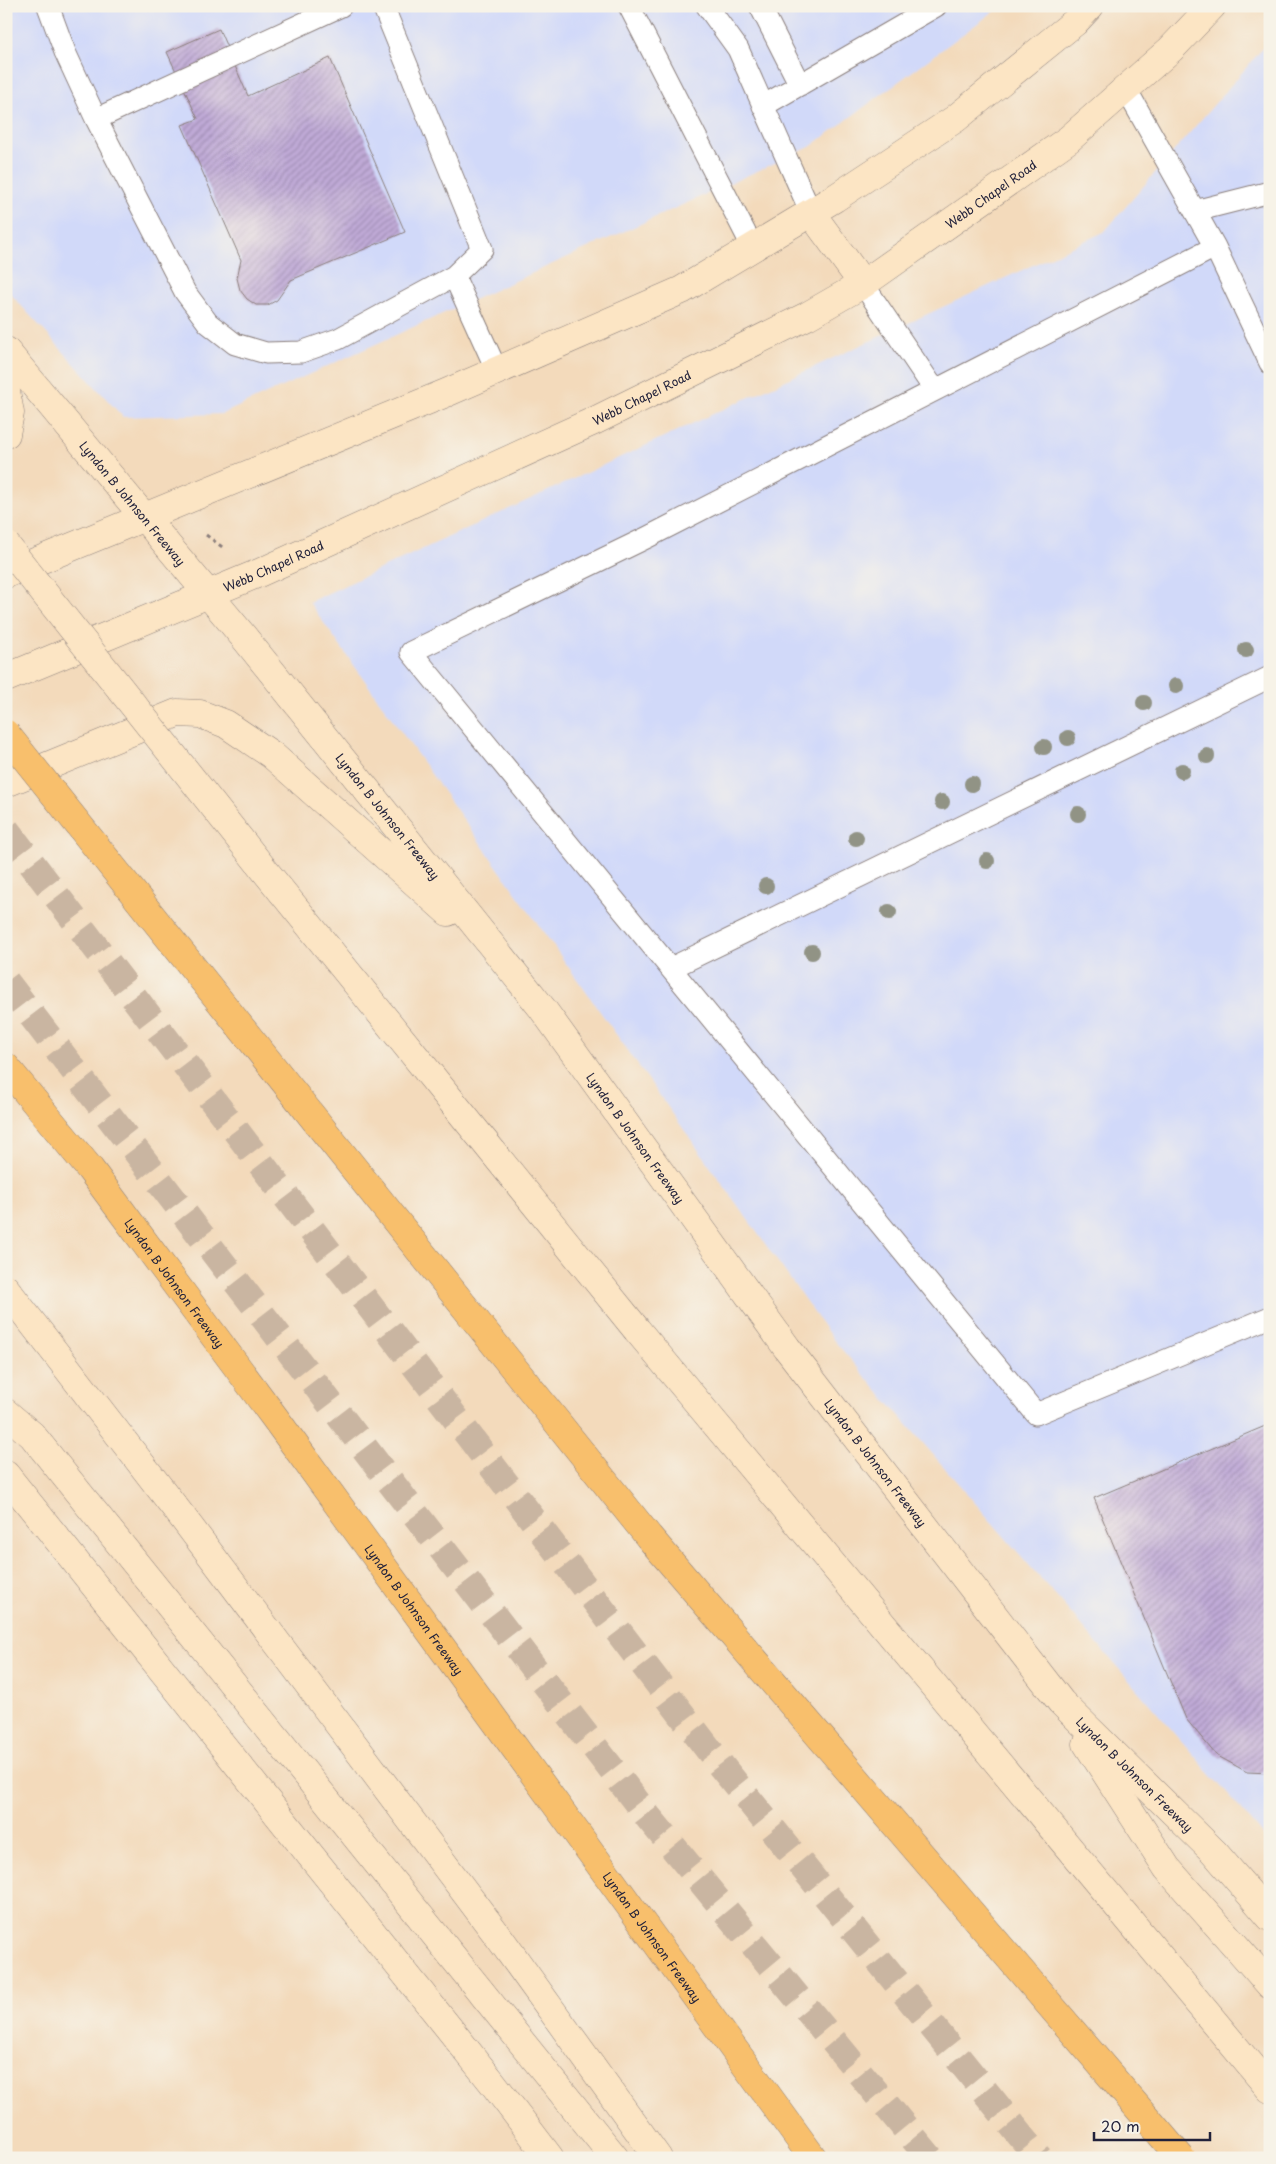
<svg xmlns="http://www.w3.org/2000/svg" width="1276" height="2164" font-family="'Playpen Sans',sans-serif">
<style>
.built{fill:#d1d9f9}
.building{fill:url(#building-hatch)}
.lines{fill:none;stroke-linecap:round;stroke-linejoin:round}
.highway-tunnel{stroke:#c9b5a1;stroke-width:28;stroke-dasharray:28 14;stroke-linecap:butt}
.lane-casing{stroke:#8a7e7b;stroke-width:23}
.secondary-casing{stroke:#8a7e7b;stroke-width:29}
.highway-casing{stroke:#8a7e7b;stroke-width:29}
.path{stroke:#8a7e7b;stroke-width:3;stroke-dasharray:4 4;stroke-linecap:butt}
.lane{stroke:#fff;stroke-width:21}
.secondary{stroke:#fce5c4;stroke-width:28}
.highway{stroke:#f8bf6c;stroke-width:28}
.secondary-bridge-casing{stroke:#8a7e7b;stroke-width:29;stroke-linecap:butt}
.highway-bridge-casing{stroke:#8a7e7b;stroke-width:29;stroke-linecap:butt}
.secondary-bridge{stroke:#fce5c4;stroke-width:28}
.highway-bridge{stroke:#f8bf6c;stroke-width:28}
.tree{fill:#919385}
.labels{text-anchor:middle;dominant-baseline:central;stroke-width:5;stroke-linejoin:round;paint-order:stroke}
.street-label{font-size:12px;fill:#22223b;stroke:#f7f3e8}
</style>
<defs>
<pattern id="building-hatch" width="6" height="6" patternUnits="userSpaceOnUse" patternTransform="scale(1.25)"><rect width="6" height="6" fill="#c0aad7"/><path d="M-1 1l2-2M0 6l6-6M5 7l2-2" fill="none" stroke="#9c8ab0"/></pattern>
</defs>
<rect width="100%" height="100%" fill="#f7f3e8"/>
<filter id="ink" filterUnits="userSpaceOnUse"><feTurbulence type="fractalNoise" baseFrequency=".02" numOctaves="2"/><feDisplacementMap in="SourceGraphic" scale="10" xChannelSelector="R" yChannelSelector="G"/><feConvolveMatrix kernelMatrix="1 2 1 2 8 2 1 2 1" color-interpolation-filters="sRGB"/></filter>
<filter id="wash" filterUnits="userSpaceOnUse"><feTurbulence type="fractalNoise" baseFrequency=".0096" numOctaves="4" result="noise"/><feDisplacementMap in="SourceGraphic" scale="20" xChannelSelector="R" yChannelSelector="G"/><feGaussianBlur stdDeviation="1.12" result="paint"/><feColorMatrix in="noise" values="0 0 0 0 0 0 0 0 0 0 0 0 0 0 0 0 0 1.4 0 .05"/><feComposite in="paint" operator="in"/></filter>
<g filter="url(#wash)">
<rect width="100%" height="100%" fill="#f3dabb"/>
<!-- built -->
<path class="built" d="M6 6H1001L810 147 222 414 123 417 6 289Z
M1270 40V1843L832 1338 309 602 1104 232Z"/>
<g id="blocks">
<!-- building -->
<path class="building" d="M219 29 248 96 330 58 405 232 291 280 277 300 268 305H256L247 299 240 290 237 278 241 260 182 125 198 119 167 52Z
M1268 278H1270V301L1267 295Z
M1270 1424V1773L1247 1772 1216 1755 1186 1719 1094 1498Z"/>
</g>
</g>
<g filter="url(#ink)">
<use href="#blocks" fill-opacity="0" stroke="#8a7e7b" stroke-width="1"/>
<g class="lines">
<!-- highway-tunnel -->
<path class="highway-tunnel" d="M6 830 722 1767 1039 2158
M6 982 649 1818 930 2158"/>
<!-- lane casing -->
<g class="lane-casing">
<path id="lane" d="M48 6 65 52 96 119 185 292 208 323 235 344 266 353 301 352 338 339 454 276 482 249 383 6
M629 6 753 248
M707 6 738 49 811 213
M760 6 800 85
M1126 89 1215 247 1270 363
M763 106 936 6
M96 119 341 6
M1195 211 1270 192
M1215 247 648 537 411 652 1036 1414 1270 1317
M454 276 497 371
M863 284 934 389
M671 968 1270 677"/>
</g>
<!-- secondary casing -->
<g class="secondary-casing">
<g id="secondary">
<path d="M811 213 863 284"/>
<path id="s1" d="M6 351 243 636 542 1008 787 1348 1061 1702 1214 1852 1270 1917"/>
<path d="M6 391 10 413 6 434"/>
<path d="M6 574 446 393 682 290 835 198 955 119 1075 22 1090 6"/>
<path id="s2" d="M6 678 259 573 594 421 807 316 863 284 1069 139 1171 49 1212 6"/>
<path d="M6 783 177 713 200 714 226 724 272 755 448 912"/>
<path d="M6 1289 180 1514 501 1940 658 2158"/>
<path d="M637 1330 1270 2089"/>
<path d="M6 1413 32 1435 615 2158"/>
<path d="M6 1475 492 2082 550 2158"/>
<path d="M1087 1744 1167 1868 1270 1985"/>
</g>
</g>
<!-- highway casing -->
<g class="highway-casing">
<g id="highway">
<path id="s3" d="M6 1067 90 1169 275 1418 813 2158"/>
</g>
</g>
<!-- path -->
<path class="path" d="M206 535 225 549"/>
<!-- lane -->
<use href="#lane" class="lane"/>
<!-- secondary -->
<use href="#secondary" class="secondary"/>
<!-- highway -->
<use href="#highway" class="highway"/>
<!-- secondary-bridge casing -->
<g class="secondary-bridge-casing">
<path id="secondary-bridge" d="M6 545 266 872 637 1330"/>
</g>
<!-- highway-bridge casing -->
<g class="highway-bridge-casing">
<path id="highway-bridge" d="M6 734 649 1537 1181 2158"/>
</g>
<!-- secondary-bridge -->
<use href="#secondary-bridge" class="secondary-bridge"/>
<!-- highway-bridge -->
<use href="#highway-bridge" class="highway-bridge"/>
</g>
<!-- trees -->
<g class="tree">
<circle cx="1246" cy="650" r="8"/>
<circle cx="1176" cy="686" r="8"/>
<circle cx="1144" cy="703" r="8"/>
<circle cx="1068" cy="738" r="8"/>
<circle cx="1044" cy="747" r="8"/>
<circle cx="1207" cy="756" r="8"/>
<circle cx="1182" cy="771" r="8"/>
<circle cx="972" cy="784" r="8"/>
<circle cx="942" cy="802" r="8"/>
<circle cx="1078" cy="814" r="8"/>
<circle cx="856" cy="838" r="8"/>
<circle cx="987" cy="861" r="8"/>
<circle cx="766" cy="886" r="8"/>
<circle cx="889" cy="912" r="8"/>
<circle cx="812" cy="952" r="8"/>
</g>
</g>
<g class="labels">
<!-- street labels -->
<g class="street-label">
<text stroke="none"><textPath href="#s2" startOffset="1100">Webb Chapel Road</textPath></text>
<text stroke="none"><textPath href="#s2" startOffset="695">Webb Chapel Road</textPath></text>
<text stroke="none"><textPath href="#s1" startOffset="198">Lyndon B Johnson Freeway</textPath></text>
<text stroke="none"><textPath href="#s2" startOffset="290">Webb Chapel Road</textPath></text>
<text stroke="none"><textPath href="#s1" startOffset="602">Lyndon B Johnson Freeway</textPath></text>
<text stroke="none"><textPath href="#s1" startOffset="1008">Lyndon B Johnson Freeway</textPath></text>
<text stroke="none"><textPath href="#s3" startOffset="274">Lyndon B Johnson Freeway</textPath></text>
<text stroke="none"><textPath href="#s1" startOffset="1412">Lyndon B Johnson Freeway</textPath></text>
<text stroke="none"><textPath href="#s3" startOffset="679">Lyndon B Johnson Freeway</textPath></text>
<text stroke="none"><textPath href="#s1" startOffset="1818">Lyndon B Johnson Freeway</textPath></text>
<text stroke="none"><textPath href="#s3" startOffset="1084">Lyndon B Johnson Freeway</textPath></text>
</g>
</g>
<!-- margin -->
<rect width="1276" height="2164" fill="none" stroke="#f7f3e8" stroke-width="25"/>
<!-- scale -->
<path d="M1094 2132v8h116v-8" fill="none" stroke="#22223b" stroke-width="2.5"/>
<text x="1101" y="2132" font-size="15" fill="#22223b" stroke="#f7f3e8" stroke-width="4" paint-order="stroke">20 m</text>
</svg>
